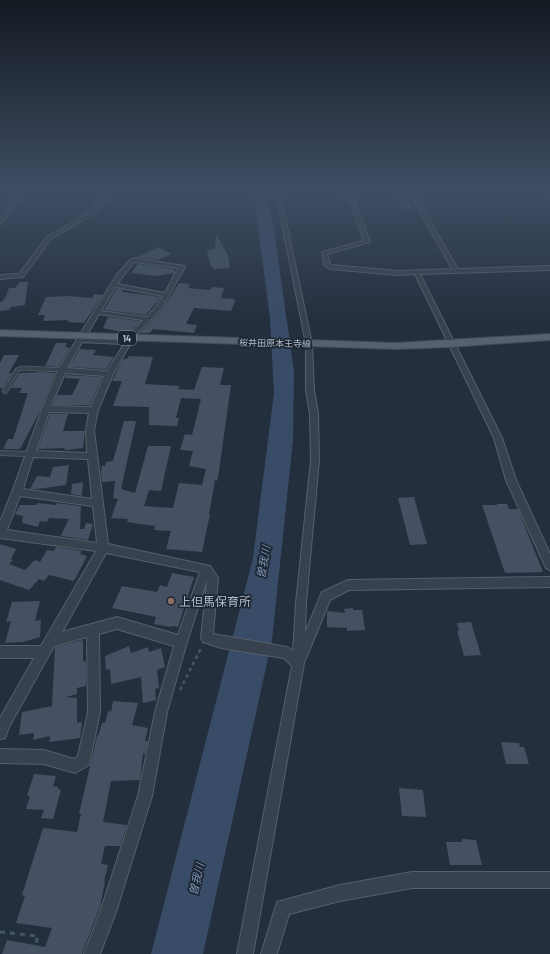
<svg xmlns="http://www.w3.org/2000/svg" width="550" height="954" font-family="Barlow,'Noto Sans JP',sans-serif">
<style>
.water{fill:#394c67}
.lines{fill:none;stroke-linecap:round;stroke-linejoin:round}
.river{fill:#394c67;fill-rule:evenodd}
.building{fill:#455162}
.service-far1-casing{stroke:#565f6c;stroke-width:5}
.service-casing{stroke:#565f6c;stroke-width:6}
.minor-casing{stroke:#565f6c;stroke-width:2}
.primary-casing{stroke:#414a57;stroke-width:2}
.path-far2{stroke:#44595c;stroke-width:1;stroke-dasharray:1.5 1.5;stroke-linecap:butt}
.path-far1{stroke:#44595c;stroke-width:2.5;stroke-dasharray:3.5 3.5;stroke-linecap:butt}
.path{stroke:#44595c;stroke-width:3;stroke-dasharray:5 5;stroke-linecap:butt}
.service-far1{stroke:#38414e;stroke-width:3.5}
.service{stroke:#38414e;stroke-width:4.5}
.minor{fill:#38414e;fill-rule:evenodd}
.primary{fill:#56606e;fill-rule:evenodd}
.education-dot{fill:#8d6e63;stroke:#1d2633;stroke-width:1.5}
.labels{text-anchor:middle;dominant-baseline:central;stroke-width:3.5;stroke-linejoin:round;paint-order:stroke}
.shield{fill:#1d2633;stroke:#878f9c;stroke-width:1}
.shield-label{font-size:9px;font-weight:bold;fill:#b4bcc9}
.far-street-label{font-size:9px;fill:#b4bcc9;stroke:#1d2633}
.water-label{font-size:11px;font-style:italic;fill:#7c92b1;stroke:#1d2633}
.near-poi-label{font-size:12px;fill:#b4bcc9;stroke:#1d2633;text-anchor:start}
</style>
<rect width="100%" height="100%" fill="#242f3e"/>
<!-- water -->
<path class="water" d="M253 188H266L274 230 294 371 293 440 272 640 203 954H151L253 558 274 393 270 319Z"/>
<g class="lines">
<!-- river -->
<path class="river" d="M537 188H548L550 190V198L547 197Z"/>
</g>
<!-- building -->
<path class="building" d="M397 198H407L414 210H404Z
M216 234 228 255 230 268 214 269 210 264 207 250 215 249Z
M158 247 172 254 158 260 138 257Z
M138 264 174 269V273L155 276 131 273Z
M20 282H28L25 305 11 307 9 310 0 311V302H2L5 298 9 288H15Z
M179 283 190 284 188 288 210 290 212 287 224 288 221 298 234 299 235 301 231 311 194 308 186 324 197 325 194 333 153 329 150 333H140L162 310Z
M116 289 123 290 122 292 161 297 146 315 104 310Z
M94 294 103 295 84 323 67 322 68 320 43 321 45 315H38L46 297 68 296 92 298Z
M108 317 140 321 130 332H122L103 328Z
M56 343H67L65 347 70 348 58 367 45 366Z
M80 349 96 350 93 355 114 357 106 369 69 367Z
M4 355H19L9 373H12L3 388H0V363Z
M129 356 153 357 145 384 179 386 178 389 194 390 202 367 224 368 220 385H231L219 471 217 481 215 480 209 514H210L202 552 166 549 171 531 154 530 155 526 127 522 128 519 111 518 118 499 113 498 115 481 102 482 101 471 102 466H105L106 462 113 461 124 421H136L121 489 135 493 148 446H171L161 491 149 490 144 506 173 508 179 483 202 485 206 469 189 466 193 451 180 450 185 434 192 435 201 399 181 398 176 418H179L177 426 149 425V407L113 406 122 381H112L123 359H127Z
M40 372 55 373 40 411 20 449H3L8 439H13L28 393H19L22 388H12L13 384 19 373Z
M66 375 102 377 90 405H53L57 395H72L80 379 65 378Z
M50 414H68L63 431H85L83 448 66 450H64L65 448 38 449Z
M69 465 66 485 37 489H30L37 476 50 477 53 467Z
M83 482 82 496 71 494 72 484Z
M414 497 427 544 410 545 398 498Z
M38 503 56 505 57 503 81 506 80 529H84L86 523 93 524 88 540 62 536 61 535 69 519 49 518 47 522 40 521 38 527 22 523 23 516 15 514 20 505H36Z
M497 504H507L509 509H518L543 572 505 573 482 505H497Z
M0 544 16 549 11 559 13 560 9 564 25 570 35 560 40 562 47 550 54 551 56 547 82 551 80 554 87 556 74 581 49 575 44 581 39 579 29 590 0 580Z
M172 573 194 577 178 627 172 626 171 627 154 624 156 617 112 608 122 586 157 592 160 585 167 587Z
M40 601 35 621 41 620 40 637 23 642 5 643 11 621 6 622 12 602Z
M353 608V610H362L365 630 347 631V628L327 627V611L345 613 344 609Z
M471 622 481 655 464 656 457 631H459L457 623Z
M83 640V661L86 662V686L77 688V694L66 697 77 698V723L82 722 80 738 49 742 50 736 33 740 34 733 19 735 22 712 52 706 55 647Z
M129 646 131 653 148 647 149 652 161 648 165 667 157 670 159 688 155 689 156 700 143 703 141 677 111 684 110 669 106 670 105 656Z
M113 701 138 703 132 725 148 728 145 741H148L145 754 143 753 140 780 111 781 103 822 127 825 120 846H105L101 864 108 865 104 881H105L100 907 82 954H2L7 940 45 947 52 928 16 923 25 896 22 895 43 828 77 832 81 814H79L97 736H98L102 723H105L108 711 111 712Z
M501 742 519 743 520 747H524L529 764H506Z
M34 774 56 776 53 786 58 787V789L61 790 53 819 41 818 44 810 26 809 30 796H27Z
M399 788 423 790 426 817 402 816Z
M462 839 476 840 482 865H450L446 842H462Z"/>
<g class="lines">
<!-- service-far1 casing -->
<g class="service-far1-casing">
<path id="service-far1" d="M8 386 17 370 22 368 62 370"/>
</g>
<!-- service casing -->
<g class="service-casing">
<path id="service" d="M5 391 9 385
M0 453 30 454"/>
</g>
<!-- minor casing -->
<g class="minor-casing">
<path id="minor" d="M24 188H28L2 223 0 224V219Z
M112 188H116L95 213 51 239 23 277 0 279V275L19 274 47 237 91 211Z
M275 188H279L312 344 314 390 318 414 319 460 306 603 305 633 322 592 348 580 550 577V587L349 590 330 600 304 663 253 954H237L292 666 284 658 221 648 203 642 201 638 207 580 187 642 167 712 152 796 116 912 100 954H84L100 912 138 796 155 712 174 646 117 629 99 634 100 712 89 765 75 773 44 764 0 763V749L44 750 74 759 78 756 88 712 87 637 54 646 9 727 5 738 0 739V718L34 658H0V646H41L96 551 0 538V522L12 492 42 409 58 370 116 276 130 260 135 258 184 266 185 267 161 309 135 336 122 337 119 335 122 333H131L143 320 99 314 85 338 124 340 126 341 129 346 113 374 98 410 94 430 108 544 210 566 218 578 213 634 287 647 293 651 296 603 311 460 310 414 306 390V344ZM134 262H135L178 268 165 293 117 284ZM115 287 163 296 156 307 147 317 101 311ZM82 342 122 344 123 346 107 371 67 368ZM65 373 104 376 91 407 51 406ZM49 412 89 413 86 430 87 453 36 451ZM33 457 88 459 92 499 23 489ZM20 496 93 506 97 543 7 530ZM106 553 200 572 178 635 117 617 62 632Z
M330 188H335L355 201 370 242 327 254 330 264 331 265 398 271 452 269 407 188H411L458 269 550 266V270L420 274 502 438 516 480 550 554V570L546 568 506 480 494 438 415 274 398 275 330 269 324 265 322 252 364 241 351 203Z
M412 872H550V888H412L340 901 289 914 277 954H261L277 902 340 885Z"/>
</g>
<!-- primary casing -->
<g class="primary-casing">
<path id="primary" d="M0 330 396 343 550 334V340L451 347 396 349 0 336Z"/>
</g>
<!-- path-far2 -->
<path class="path-far2" d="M539 188 550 197"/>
<!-- path-far1 -->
<path class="path-far1" d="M180 690 202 646"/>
<!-- path -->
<path class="path" d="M0 932 38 936 33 954"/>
<!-- service-far1 -->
<use href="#service-far1" class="service-far1"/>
<!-- service -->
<use href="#service" class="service"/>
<!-- minor -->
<use href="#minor" class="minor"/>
<!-- primary -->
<use href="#primary" class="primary"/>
</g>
<!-- sky -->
<linearGradient id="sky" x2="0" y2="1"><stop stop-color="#141a22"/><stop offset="0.59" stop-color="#3f4d63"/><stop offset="1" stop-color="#3f4d63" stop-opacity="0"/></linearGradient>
<rect width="550" height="321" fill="url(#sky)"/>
<!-- markers -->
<circle class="education-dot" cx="171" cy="601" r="4"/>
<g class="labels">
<!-- shield labels -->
<rect class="shield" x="118" y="331" width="18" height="14" rx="3"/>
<g class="shield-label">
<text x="127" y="338">14</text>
</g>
<!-- far-street labels -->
<g class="far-street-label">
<text transform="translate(275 343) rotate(1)">桜井田原本王寺線</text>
</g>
<!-- water labels -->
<g class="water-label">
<text transform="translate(263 562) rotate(-80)">曽我川</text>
<text transform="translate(196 879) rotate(-77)">曽我川</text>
</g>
<!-- near-poi labels -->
<g class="near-poi-label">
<text x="179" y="601">上但馬保育所</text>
</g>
</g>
</svg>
